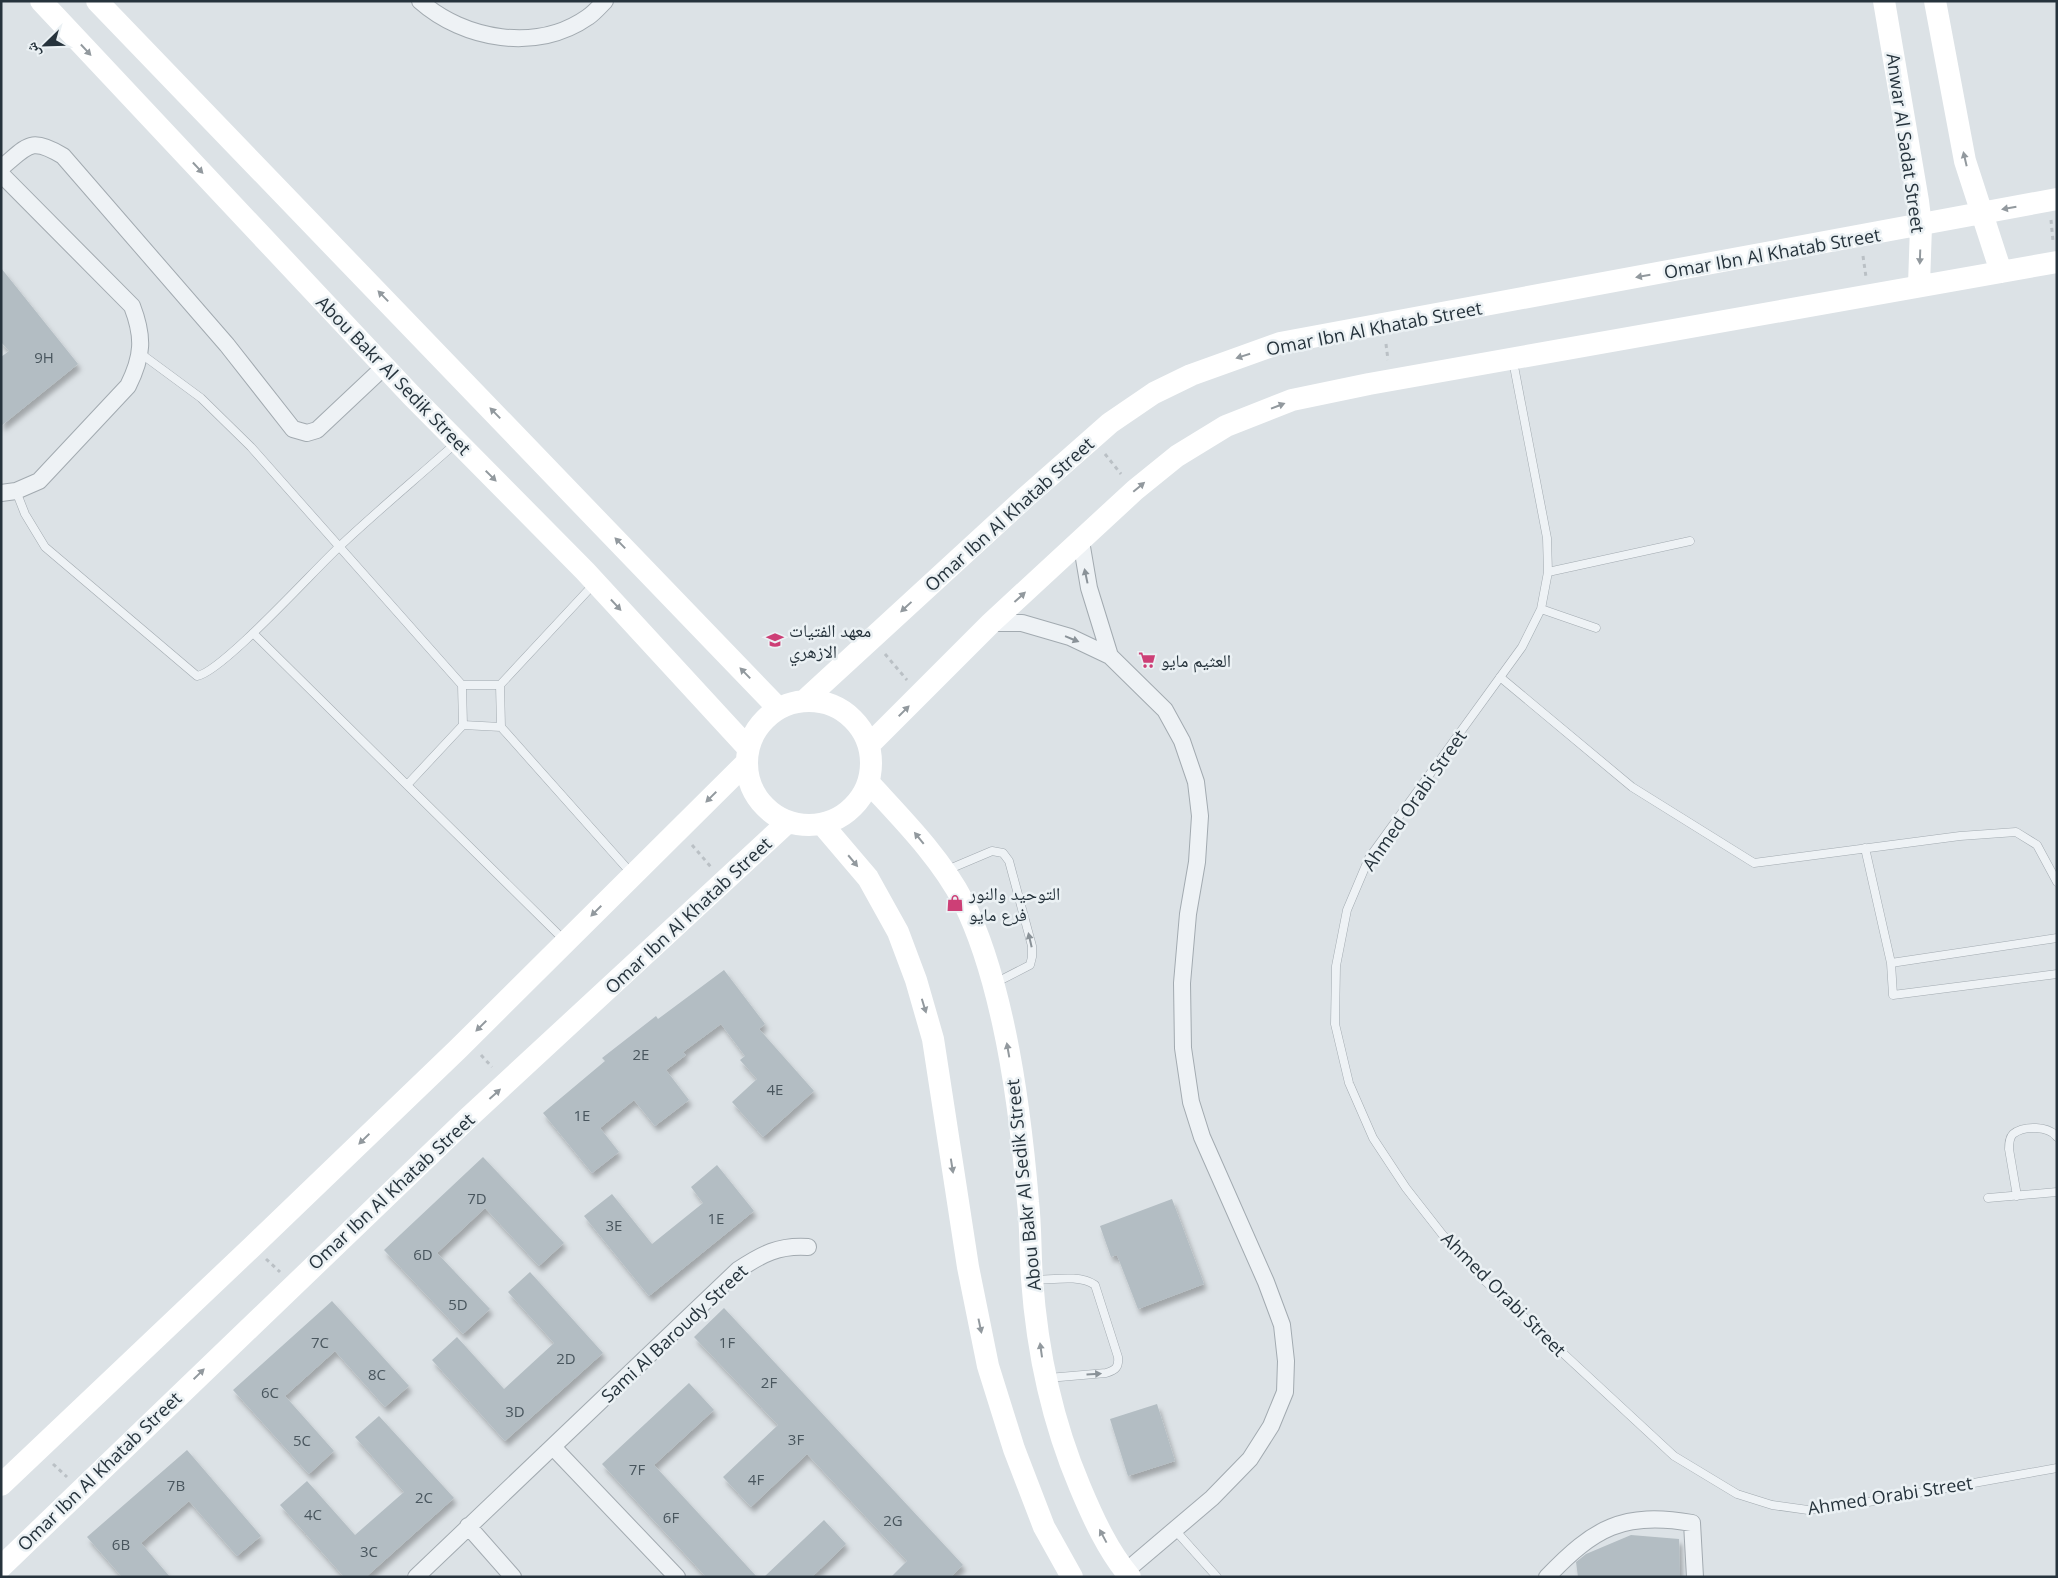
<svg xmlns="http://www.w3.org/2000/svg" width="2058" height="1578" font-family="'Open Sans','Noto Naskh Arabic',sans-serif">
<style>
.building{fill:#b3bdc3;filter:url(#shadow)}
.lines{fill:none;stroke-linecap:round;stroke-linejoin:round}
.lane-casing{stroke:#a2aab0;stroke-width:9}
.street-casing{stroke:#a2aab0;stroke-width:18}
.path{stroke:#bac0c5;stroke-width:3;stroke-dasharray:4 4;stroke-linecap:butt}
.lane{stroke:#eef2f5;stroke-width:8}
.street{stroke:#eef2f5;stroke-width:16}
.secondary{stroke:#fff;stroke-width:22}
.oneway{fill:#92999e}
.oneway2{fill:#8a9298}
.labels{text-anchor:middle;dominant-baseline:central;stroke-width:5;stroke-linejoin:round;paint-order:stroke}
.number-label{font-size:15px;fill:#49565e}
.street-label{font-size:18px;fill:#26333c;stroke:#ebf1f4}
.poi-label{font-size:18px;fill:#26333c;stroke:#ebf1f4;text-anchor:start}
</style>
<defs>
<filter id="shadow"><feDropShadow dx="3" dy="5.5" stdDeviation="2.5" flood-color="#0004"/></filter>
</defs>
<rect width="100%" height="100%" fill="#dce2e6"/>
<!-- building -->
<path class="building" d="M1 268 78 364 1 426V357L9 351 1 342Z
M724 970 765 1024 759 1029 814 1091 763 1137 732 1102 757 1079 740 1060 745 1056 721 1024 683 1052 686 1055 666 1070 689 1100 655 1126 634 1100 600 1128 619 1152 592 1173 543 1113 605 1061 602 1058 656 1016 658 1019Z
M483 1157 564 1243 539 1266 485 1208 437 1253 490 1309 463 1334 384 1250Z
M717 1165 754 1211 649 1296 584 1216 612 1194 652 1244 703 1203 691 1187Z
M1172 1199 1204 1284 1138 1309 1117 1255 1111 1257 1100 1226Z
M530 1272 603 1353 505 1441 432 1360 457 1337 504 1389 554 1343 508 1292Z
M332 1301 409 1386 385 1407 335 1351 285 1396 334 1451 309 1474 233 1390Z
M724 1308 963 1565 951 1577H891L907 1561 807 1454 751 1507 723 1477 778 1425 694 1337Z
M689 1383 714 1410 654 1465 757 1577H706L602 1464Z
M1157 1404 1175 1461 1128 1476 1110 1419Z
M379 1416 454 1498 366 1577H344L280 1505 307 1481 355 1535 404 1492 355 1437Z
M187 1450 261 1536 237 1556 189 1501 141 1543 170 1577H122L87 1537Z
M824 1520 846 1544 812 1577H764Z
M1631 1535 1679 1539 1680 1577H1578L1576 1562 1586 1554Z"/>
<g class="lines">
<!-- lane casing -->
<g class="lane-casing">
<path id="lane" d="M140 353 201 398 251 447 462 685 463 725 407 785
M1513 361 1547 538 1548 572 1541 609 1522 647 1369 858 1347 910 1336 966 1335 1024 1349 1083 1373 1138 1406 1188 1442 1234 1484 1280 1674 1456 1737 1494 1772 1505 1808 1510 1846 1506 2057 1468
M16 491 25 514 45 547 197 676C222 672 314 570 339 547 377 511 417 478 456 443
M1548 572 1690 541
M1541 609 1596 628
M253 633 564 940
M1500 677 1632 787 1754 863 1960 836 2016 832 2037 845 2057 882
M462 685H500L501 727 632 874
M500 685 594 584
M463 725 501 727
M1865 848 1891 963 2057 938
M947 870 992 851 1003 853 1009 861 1032 946V957L1030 965 995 983
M1891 963 1893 995 2057 974
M2017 1196 2009 1149C2009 1144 2009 1138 2013 1134 2024 1125 2049 1126 2057 1137
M1988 1198 2057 1192
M1034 1280C1052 1280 1079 1274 1095 1285L1118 1357C1119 1367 1116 1370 1106 1373L1048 1378
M1175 1530 1217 1577"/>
</g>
<!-- street casing -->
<g class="street-casing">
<path id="street" d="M420 1C464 40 537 53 588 17 594 13 600 6 605 1
M1 168C28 146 30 136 63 156L227 345 293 429 307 433 317 430 384 367
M1 174 132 306C144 337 143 356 128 386L39 481 16 491 1 493
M1081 541 1089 588 1110 656
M991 623H1022L1070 637 1110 656 1165 710 1182 741 1196 782 1200 816 1197 862 1188 914 1182 983 1183 1048 1191 1102 1202 1137 1266 1282 1282 1325 1286 1361 1285 1392 1271 1426 1250 1459 1212 1498 1126 1571
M553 1447 677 1577
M468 1526 513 1577
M416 1577 738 1270C762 1254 779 1245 808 1247
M1547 1577C1594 1528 1623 1511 1692 1523L1695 1577"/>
</g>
<!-- path -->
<path class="path" d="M2051 220 2053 241
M1863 256 1866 277
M1386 344 1388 360
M1105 454 1121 474
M885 654 907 680
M692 845 711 867
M481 1055 492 1067
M266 1259 280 1272
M53 1464 67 1477"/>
<!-- lane -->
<use href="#lane" class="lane"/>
<!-- street -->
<use href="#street" class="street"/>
<!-- secondary -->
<path class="secondary" d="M41 1 411 395 585 571 748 748
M97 1 778 708
M1884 1 1918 201 1921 226 1919 285
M1935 1 1965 161 2001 272
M805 700 1026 497 1110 423 1154 393 1191 375 1280 343 2057 199
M747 763a62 62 0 1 1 124 0a62 62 0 1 1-124 0Z
M869 745 991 623 1135 490 1177 456 1226 426 1292 400 1369 384 2057 262
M870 784C903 820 940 857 963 901 982 939 994 982 1003 1023 1016 1082 1023 1142 1028 1202 1031 1227 1030 1253 1032 1279 1037 1350 1052 1421 1080 1487 1093 1518 1108 1551 1130 1577
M822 824 868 878 898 932 916 980 933 1039 968 1267 988 1366 1014 1449 1044 1527 1072 1577
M1 1485 253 1246 458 1049 746 763
M1 1567 467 1119 788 822"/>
</g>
<!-- one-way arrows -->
<defs><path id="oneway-solid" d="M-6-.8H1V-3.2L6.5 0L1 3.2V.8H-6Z" transform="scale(1.25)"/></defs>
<g class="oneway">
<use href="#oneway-solid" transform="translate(86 50) rotate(47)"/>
<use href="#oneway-solid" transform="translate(1965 159) rotate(-103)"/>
<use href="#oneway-solid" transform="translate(198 168) rotate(47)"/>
<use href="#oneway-solid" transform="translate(2009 208) rotate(170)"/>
<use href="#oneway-solid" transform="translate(1920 257) rotate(92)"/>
<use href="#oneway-solid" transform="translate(1643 276) rotate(170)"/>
<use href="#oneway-solid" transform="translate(383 296) rotate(-134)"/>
<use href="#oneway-solid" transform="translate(1243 356) rotate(162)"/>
<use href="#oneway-solid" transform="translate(1278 406) rotate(-21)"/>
<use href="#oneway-solid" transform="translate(495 413) rotate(-134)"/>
<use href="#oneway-solid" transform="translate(491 476) rotate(45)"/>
<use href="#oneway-solid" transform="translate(1139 487) rotate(-40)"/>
<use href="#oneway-solid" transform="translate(620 543) rotate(-134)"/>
<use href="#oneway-solid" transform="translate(1020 597) rotate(-42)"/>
<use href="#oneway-solid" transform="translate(616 605) rotate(47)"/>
<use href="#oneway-solid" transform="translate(906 607) rotate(137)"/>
<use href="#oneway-solid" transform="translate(745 673) rotate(-134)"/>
<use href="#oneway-solid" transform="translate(904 711) rotate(-45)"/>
<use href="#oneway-solid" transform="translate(711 797) rotate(135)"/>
<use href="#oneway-solid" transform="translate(919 838) rotate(-129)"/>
<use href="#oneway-solid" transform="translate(853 861) rotate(50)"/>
<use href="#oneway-solid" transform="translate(596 911) rotate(135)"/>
<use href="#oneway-solid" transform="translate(924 1006) rotate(73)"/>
<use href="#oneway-solid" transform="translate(481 1026) rotate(135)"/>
<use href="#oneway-solid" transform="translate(1008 1050) rotate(-100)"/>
<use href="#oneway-solid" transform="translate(495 1094) rotate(-42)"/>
<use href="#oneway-solid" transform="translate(364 1139) rotate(136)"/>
<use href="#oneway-solid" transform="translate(952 1166) rotate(81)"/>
<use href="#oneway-solid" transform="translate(980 1326) rotate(78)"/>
<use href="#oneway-solid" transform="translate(1041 1350) rotate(-98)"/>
<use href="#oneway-solid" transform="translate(199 1374) rotate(-44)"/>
<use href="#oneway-solid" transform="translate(1103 1536) rotate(-118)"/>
</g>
<g class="oneway2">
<use href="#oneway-solid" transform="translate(1086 576) rotate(-102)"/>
<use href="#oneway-solid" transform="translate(1072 639) rotate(22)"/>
<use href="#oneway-solid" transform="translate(1030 940) rotate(-103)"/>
<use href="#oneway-solid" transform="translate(1094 1374) rotate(-4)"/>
</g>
<!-- icons -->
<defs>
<g id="school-bare" transform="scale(1.35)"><path d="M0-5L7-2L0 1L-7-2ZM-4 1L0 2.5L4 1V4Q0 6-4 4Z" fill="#cd3f76" stroke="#ebf1f4" stroke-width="2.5" paint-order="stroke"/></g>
<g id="supermarket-bare" transform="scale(1.35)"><path d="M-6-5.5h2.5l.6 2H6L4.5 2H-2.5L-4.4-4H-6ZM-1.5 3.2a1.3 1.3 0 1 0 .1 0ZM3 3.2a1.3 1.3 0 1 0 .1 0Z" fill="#cd3f76" stroke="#ebf1f4" stroke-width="2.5" paint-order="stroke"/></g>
<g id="shop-bare" transform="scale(1.35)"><path d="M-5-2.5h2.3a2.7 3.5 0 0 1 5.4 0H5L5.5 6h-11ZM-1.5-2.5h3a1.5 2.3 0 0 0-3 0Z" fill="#cd3f76" stroke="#ebf1f4" stroke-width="2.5" paint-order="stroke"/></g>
</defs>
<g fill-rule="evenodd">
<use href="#school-bare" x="775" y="640"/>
<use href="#supermarket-bare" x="1147" y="660"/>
<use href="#shop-bare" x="955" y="903"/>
</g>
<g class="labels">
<!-- number labels -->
<g class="number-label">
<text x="44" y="357">9H</text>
<text x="641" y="1054">2E</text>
<text x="775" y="1089">4E</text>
<text x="582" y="1115">1E</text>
<text x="477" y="1198">7D</text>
<text x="716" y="1218">1E</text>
<text x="614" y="1225">3E</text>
<text x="423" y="1254">6D</text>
<text x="458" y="1304">5D</text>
<text x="320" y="1342">7C</text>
<text x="727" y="1342">1F</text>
<text x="566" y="1358">2D</text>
<text x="377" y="1374">8C</text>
<text x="769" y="1382">2F</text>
<text x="270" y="1392">6C</text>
<text x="515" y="1411">3D</text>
<text x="796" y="1439">3F</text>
<text x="302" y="1440">5C</text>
<text x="637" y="1469">7F</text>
<text x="756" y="1479">4F</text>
<text x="176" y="1485">7B</text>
<text x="424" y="1497">2C</text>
<text x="313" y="1514">4C</text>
<text x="671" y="1517">6F</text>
<text x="893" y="1520">2G</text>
<text x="121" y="1544">6B</text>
<text x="369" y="1551">3C</text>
</g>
<!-- street labels -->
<g class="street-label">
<text transform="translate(1906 143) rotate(82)">Anwar Al Sadat Street</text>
<text transform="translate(1772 253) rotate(-10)">Omar Ibn Al Khatab Street</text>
<text transform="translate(1374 328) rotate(-11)">Omar Ibn Al Khatab Street</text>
<text transform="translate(394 375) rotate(46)">Abou Bakr Al Sedik Street</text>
<text transform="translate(1009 514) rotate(-42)">Omar Ibn Al Khatab Street</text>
<text transform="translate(1414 800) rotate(-55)">Ahmed Orabi Street</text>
<text transform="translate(688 915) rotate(-43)">Omar Ibn Al Khatab Street</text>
<text transform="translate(1023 1185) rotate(-96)">Abou Bakr Al Sedik Street</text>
<text transform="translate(391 1191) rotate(-43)">Omar Ibn Al Khatab Street</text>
<text transform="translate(1504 1294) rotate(45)">Ahmed Orabi Street</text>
<text transform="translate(674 1333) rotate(-43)">Sami Al Baroudy Street</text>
<text transform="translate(99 1471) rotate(-44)">Omar Ibn Al Khatab Street</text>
<text transform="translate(1890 1495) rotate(-9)">Ahmed Orabi Street</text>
</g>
<!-- poi labels -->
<g class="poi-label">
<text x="789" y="630">معهد الفتيات<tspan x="789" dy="21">الازهري</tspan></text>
<text x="1161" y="660">العثيم مايو</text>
<text x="969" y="893">التوحيد والنور<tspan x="969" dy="21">فرع مايو</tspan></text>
</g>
</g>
<!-- border -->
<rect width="2058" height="1578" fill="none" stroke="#26333c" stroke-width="5"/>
<!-- north arrow -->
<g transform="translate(45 45) rotate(247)" stroke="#ebf1f4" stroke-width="4" paint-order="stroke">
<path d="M0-4L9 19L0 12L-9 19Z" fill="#26333c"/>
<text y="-8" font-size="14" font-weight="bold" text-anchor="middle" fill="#26333c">ش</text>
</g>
</svg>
